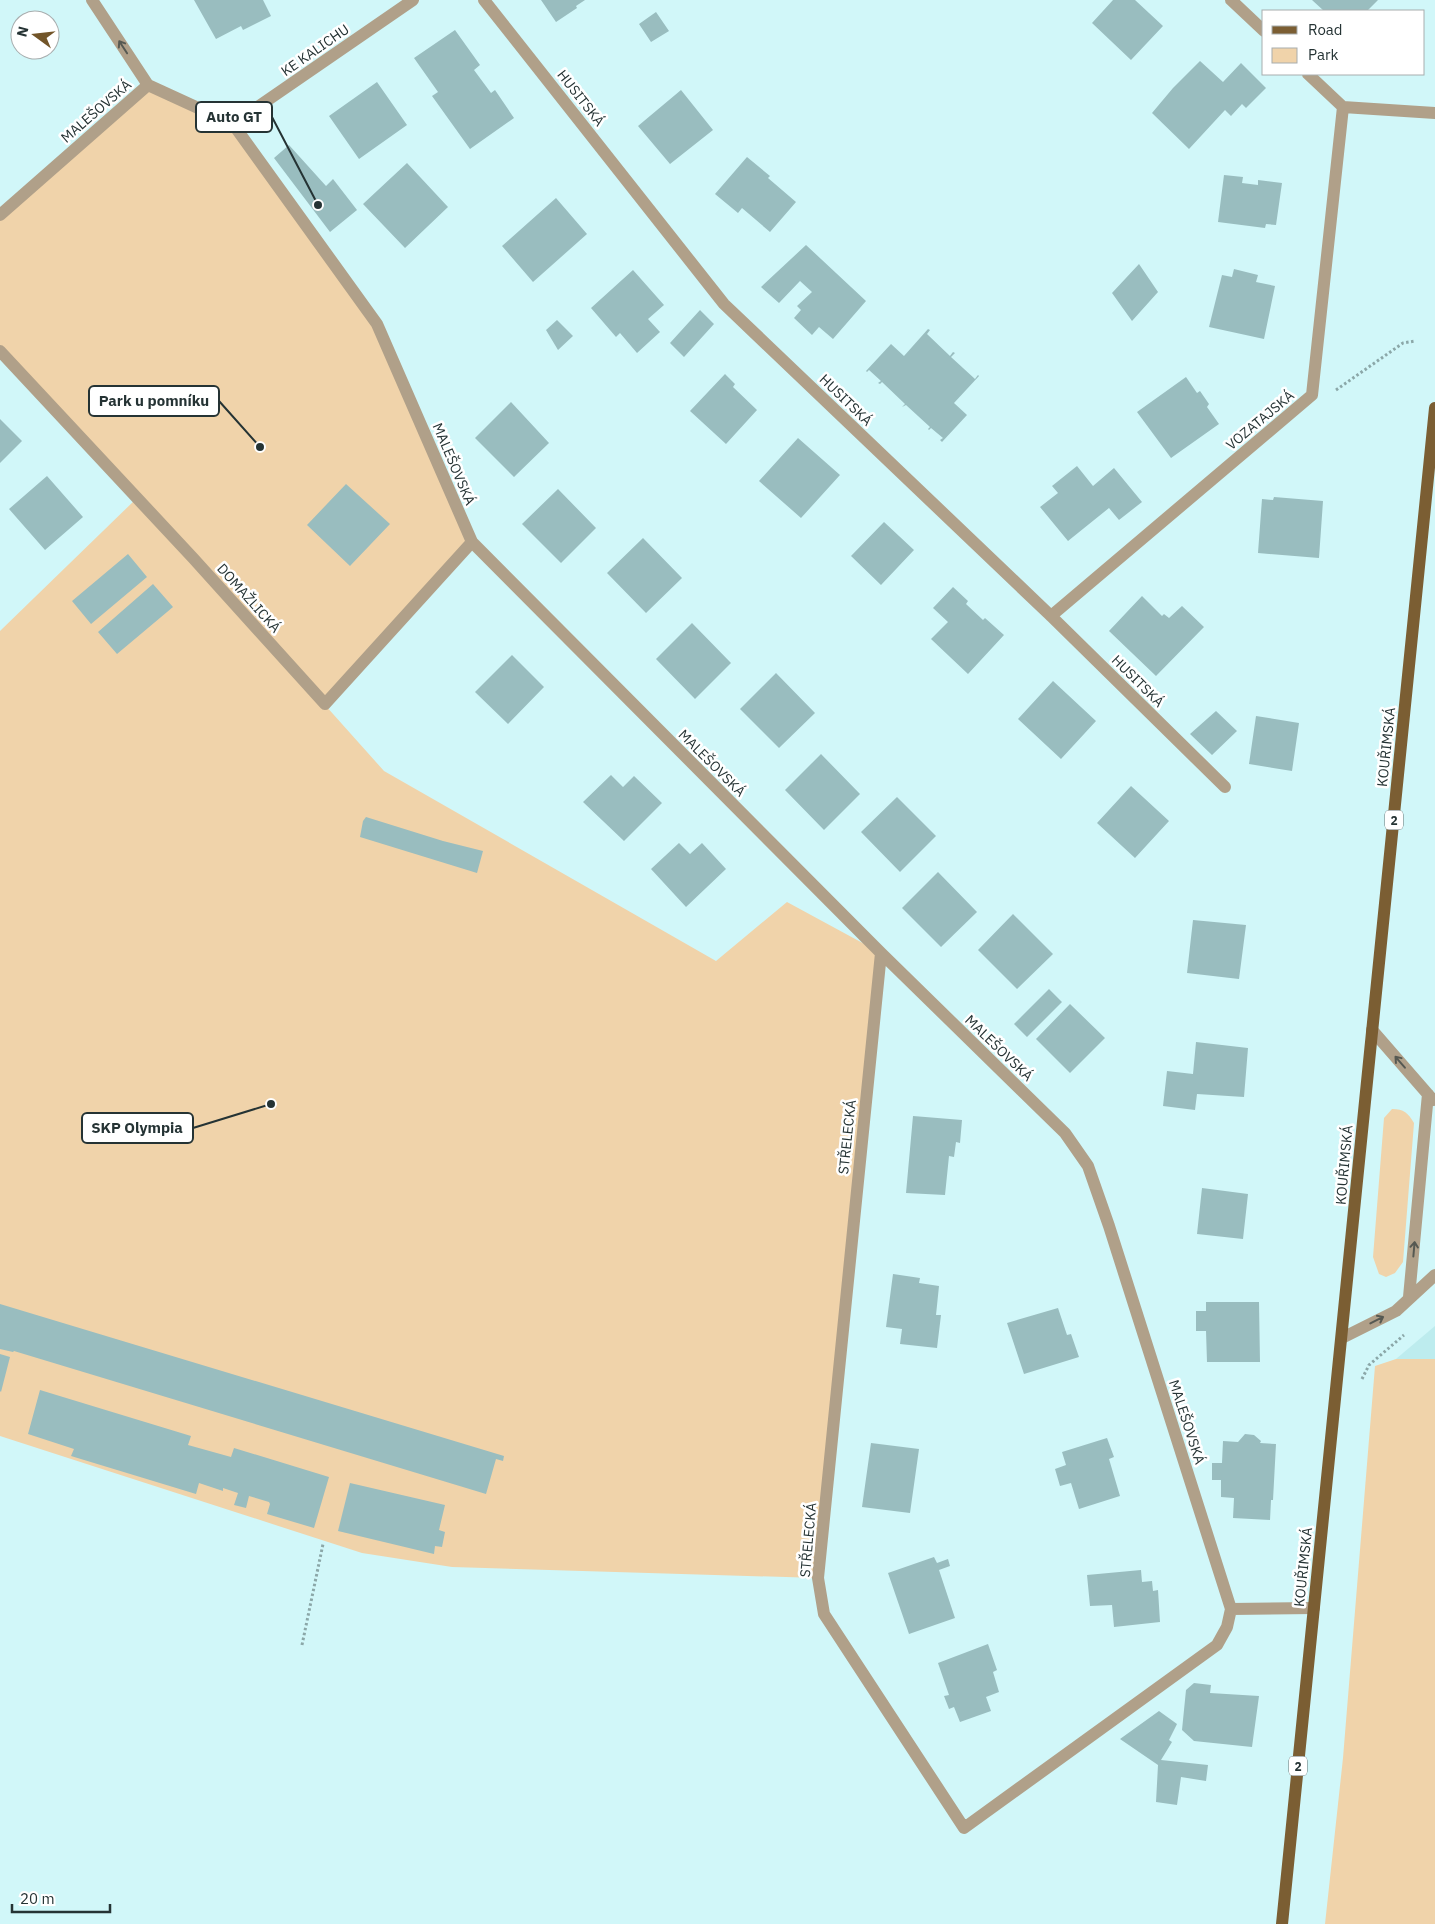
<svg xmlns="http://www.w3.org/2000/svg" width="1435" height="1924" font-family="'IBM Plex Sans',sans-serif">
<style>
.built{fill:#bdecee}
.green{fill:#f0d3aa}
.building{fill:#99bdbf}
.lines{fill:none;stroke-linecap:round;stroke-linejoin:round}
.path{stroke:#8ba7a8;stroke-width:3;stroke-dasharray:2.5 2.5;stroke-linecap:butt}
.minor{stroke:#b0a089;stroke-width:12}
.major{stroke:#7b5e33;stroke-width:12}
.oneway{stroke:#565952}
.labels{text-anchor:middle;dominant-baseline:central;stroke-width:5;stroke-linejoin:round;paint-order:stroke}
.shield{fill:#fff;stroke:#667071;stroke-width:1}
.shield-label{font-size:12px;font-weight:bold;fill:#253334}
.street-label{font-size:14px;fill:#253334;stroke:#fff}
.leader{fill:none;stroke:#253334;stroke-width:2}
.callout-dot{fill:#253334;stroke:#fff;stroke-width:2}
.callout{fill:#fff;stroke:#253334;stroke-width:2}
.callout-label{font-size:15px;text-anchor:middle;font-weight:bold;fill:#253334}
</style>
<rect width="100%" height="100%" fill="#d1f7f9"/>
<!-- built -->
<path class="built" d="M1435 1326V1359H1396Z"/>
<!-- green -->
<path class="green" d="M148 85 233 124 377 324 472 542 325 705 384 771 716 961 787 902 881 953 818 1578 452 1567 362 1553 0 1436V631L137 498 0 351V215Z
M1392 1109C1404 1109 1408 1113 1414 1123L1403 1262 1395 1273 1386 1277 1379 1274 1373 1257 1384 1118Z
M1396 1359H1435V1924H1325L1343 1758 1375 1366Z"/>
<!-- building -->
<path class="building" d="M194 0H263L271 16 243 30 241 26 216 39Z
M541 0H585L576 6 577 8 556 22Z
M1113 0H1135L1163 26 1131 60 1092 23Z
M1312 0H1378L1367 11H1324Z
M656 12 669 31 651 42 639 24Z
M455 30 480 65 474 70 491 93 495 90 514 118 470 149 432 96 438 92 414 58Z
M1200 61 1223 82 1241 63 1266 88 1246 108 1242 104 1231 116 1225 110 1189 149 1152 113 1173 88Z
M377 82 407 125 359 159 329 116Z
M681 90 713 130 670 164 638 126Z
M289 145 326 186 333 179 357 210 330 232 274 158Z
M747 157 770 176 768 178 796 202 770 232 742 208 738 213 715 194Z
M407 163 448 207 405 248 363 204Z
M1224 175 1243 177 1242 183 1258 185V180L1282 183 1276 225 1266 224 1265 228 1218 222Z
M556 198 587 234 533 282 502 246Z
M806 245 866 301 833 339 819 327 812 335 794 318 801 310 797 306 812 292 800 281 779 303 761 287Z
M1139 264 1158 292 1132 321 1112 293Z
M1234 269 1258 275 1256 282 1275 286 1264 339 1209 327 1222 275 1232 277Z
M633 270 664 305 648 319 660 332 637 353 620 333 616 337 591 308Z
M700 310 714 324 684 357 670 343Z
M557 320 573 336 558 350 546 330Z
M928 329 930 330 927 334 950 356 953 352 955 353 951 357 975 379 978 375 979 376 954 403 967 415 942 442 940 440 943 438 931 428 929 430 928 429 930 427 906 405 902 407 905 404 882 382 880 384 878 383 881 381 869 370 867 372 866 371 891 344 904 356Z
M725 374 735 384 733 387 757 410 726 444 690 411Z
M1186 377 1197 393 1200 391 1209 404 1207 407 1219 424 1171 458 1137 412Z
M511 402 549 443 514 477 475 438Z
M0 419 22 441 0 463Z
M798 438 840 475 801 518 759 481Z
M1077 466 1093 486 1114 468 1142 502 1119 520 1109 508 1068 541 1040 507 1058 493 1052 486Z
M47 476 83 517 45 550 9 509Z
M346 484 390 524 350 566 307 525Z
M558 489 596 528 561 563 522 524Z
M1274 497 1323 501 1319 558 1258 553 1262 499 1273 500Z
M884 522 914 550 881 585 851 556Z
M643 538 682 578 646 613 607 573Z
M128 554 147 577 91 624 72 601Z
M153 584 173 607 117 654 98 632Z
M953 587 968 601 966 604 983 620 985 618 1004 635 968 674 931 639 948 622 933 608Z
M1142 596 1162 616 1164 614 1169 618 1182 606 1204 627 1156 676 1109 631Z
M692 623 731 663 695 699 656 659Z
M512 655 544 687 508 724 475 692Z
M776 673 815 713 779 748 740 709Z
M1053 681 1096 721 1061 759 1018 719Z
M1216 711 1237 731 1212 755 1190 734Z
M1256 716 1299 723 1292 771 1249 764Z
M821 754 860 794 824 830 785 790Z
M611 775 623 787 634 776 662 803 624 841 583 802Z
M1131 786 1169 821 1135 858 1097 823Z
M897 797 936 836 900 872 861 832Z
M366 817 443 841 483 851 477 873 360 837 363 821Z
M679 843 690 854 702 843 726 869 686 907 651 869Z
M938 872 977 912 941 947 902 908Z
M1013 914 1053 954 1017 989 978 950Z
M1193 920 1246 925 1239 979 1187 973Z
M1049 989 1062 1002 1027 1037 1014 1024Z
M1070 1004 1105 1038 1070 1073 1036 1039Z
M1196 1042 1248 1048 1244 1097 1197 1094 1195 1110 1163 1106 1167 1071 1193 1074Z
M913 1116 962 1120 960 1143 956 1142 954 1157 949 1156 945 1195 906 1193Z
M1202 1188 1248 1194 1243 1239 1197 1234Z
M893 1274 920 1278 919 1283 939 1286 936 1315H941L937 1348 900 1344 902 1329 886 1327Z
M1206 1302H1259L1260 1362H1207L1206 1331H1196V1311H1206Z
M0 1304 504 1456 503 1461 496 1459 486 1494 14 1351 13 1352 0 1349Z
M1058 1308 1067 1335 1071 1334 1079 1357 1024 1374 1007 1323Z
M0 1354 10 1357 1 1392 0 1391Z
M40 1390 191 1436 188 1445 231 1457 234 1448 329 1477 314 1528 267 1514 270 1504 269 1502 249 1496 246 1508 234 1505 238 1493 223 1488V1491L199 1483 196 1494 71 1456 74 1449 28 1434Z
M1245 1434 1254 1435 1261 1441 1260 1443 1276 1444 1273 1500H1271L1270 1520 1233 1518 1234 1498 1221 1497V1480H1212V1463H1222L1223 1441 1238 1442Z
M1107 1438 1114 1457 1109 1459 1120 1496 1079 1509 1071 1483 1060 1486 1055 1469 1066 1465 1062 1452Z
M871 1443 919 1449 910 1513 862 1507Z
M350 1483 445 1505 439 1530 445 1532 442 1547 435 1546 434 1554 338 1531Z
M934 1557 937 1563 948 1559 950 1566 939 1570 955 1618 909 1634 888 1573Z
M1141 1570 1142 1582 1152 1581 1153 1591 1158 1590 1160 1622 1114 1627 1112 1605 1090 1606 1087 1575Z
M988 1644 997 1670 993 1672 999 1692 986 1697 991 1711 960 1722 954 1707 949 1709 944 1696 949 1695 938 1663Z
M1194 1683 1211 1685 1210 1693 1259 1696 1252 1747 1194 1741 1182 1730 1186 1690Z
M1159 1711 1177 1724 1169 1740 1172 1742 1161 1760 1208 1765 1206 1781 1181 1777 1177 1805 1156 1802 1158 1765 1120 1739Z"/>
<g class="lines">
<!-- path -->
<path class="path" d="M1336 390 1403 343 1415 341
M1362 1379 1369 1365 1404 1335
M302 1645 323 1544"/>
<!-- minor -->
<path class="minor" d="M92 0 148 85
M484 0 724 304 1051 616 1225 787
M1231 0 1264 31
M1308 74 1343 107 1435 113
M233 124 413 0
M0 215 148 85 233 124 377 324 472 542 881 953 1065 1133 1088 1166 1109 1226 1231 1609 1314 1608
M0 351 193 558 325 704 472 542
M1051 616 1312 395 1343 107
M881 953 818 1578 824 1614 964 1828 1217 1645 1227 1627 1231 1609
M1372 1030 1433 1100
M1409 1297 1428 1094
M1342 1338 1396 1311 1435 1275"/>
<!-- major -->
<path class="major" d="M1282 1924 1435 408"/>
</g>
<!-- one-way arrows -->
<defs><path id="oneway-shaft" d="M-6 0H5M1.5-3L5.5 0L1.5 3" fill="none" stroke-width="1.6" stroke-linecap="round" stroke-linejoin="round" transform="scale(1.25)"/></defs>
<g class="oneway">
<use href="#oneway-shaft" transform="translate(123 47) rotate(-123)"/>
<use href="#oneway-shaft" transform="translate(1400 1062) rotate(-131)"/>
<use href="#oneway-shaft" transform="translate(1414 1249) rotate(-85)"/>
<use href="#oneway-shaft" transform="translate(1377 1320) rotate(-27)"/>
</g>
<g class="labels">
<!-- shield labels -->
<g class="shield">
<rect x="1385" y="810.5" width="18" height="19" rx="4"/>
<rect x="1289" y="1756.5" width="18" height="19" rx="4"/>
</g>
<g class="shield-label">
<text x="1394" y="820">2</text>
<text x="1298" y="1766">2</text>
</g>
<!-- street labels -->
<g class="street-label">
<text transform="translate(315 50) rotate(-35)">KE KALICHU</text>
<text transform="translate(581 98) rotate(52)">HUSITSKÁ</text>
<text transform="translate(96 111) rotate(-41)">MALEŠOVSKÁ</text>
<text transform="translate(846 400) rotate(44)">HUSITSKÁ</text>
<text transform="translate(1260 420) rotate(-40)">VOZATAJSKÁ</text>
<text transform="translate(454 464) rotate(67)">MALEŠOVSKÁ</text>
<text transform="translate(249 598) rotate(48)">DOMAŽLICKÁ</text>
<text transform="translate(1138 681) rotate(45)">HUSITSKÁ</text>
<text transform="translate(1386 747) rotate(-84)">KOUŘIMSKÁ</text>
<text transform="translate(712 763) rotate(45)">MALEŠOVSKÁ</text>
<text transform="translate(999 1048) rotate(44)">MALEŠOVSKÁ</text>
<text transform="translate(847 1137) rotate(-84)">STŘELECKÁ</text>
<text transform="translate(1344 1165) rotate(-85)">KOUŘIMSKÁ</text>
<text transform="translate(1187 1422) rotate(72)">MALEŠOVSKÁ</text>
<text transform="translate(808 1540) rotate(-85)">STŘELECKÁ</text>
<text transform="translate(1303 1567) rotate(-84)">KOUŘIMSKÁ</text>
</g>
</g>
<!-- callouts -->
<path class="leader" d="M318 205L272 117M260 447L219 401M271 1104L193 1128"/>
<g class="callout-dot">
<circle cx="318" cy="205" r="5"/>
<circle cx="260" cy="447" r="5"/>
<circle cx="271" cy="1104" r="5"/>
</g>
<g class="callout">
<rect x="196" y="102" width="76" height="30" rx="5"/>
<rect x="89" y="386" width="130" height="30" rx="5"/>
<rect x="82" y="1113" width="111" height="30" rx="5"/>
</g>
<g class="callout-label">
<text x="234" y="122">Auto GT</text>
<text x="154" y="406">Park u pomníku</text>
<text x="137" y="1133">SKP Olympia</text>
</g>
<!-- legend -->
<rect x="1262" y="10" width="162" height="65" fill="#ffffff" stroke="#a8adae"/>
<rect x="1272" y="26" width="25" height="8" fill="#7b5e33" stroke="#a8adae"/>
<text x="1308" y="35" font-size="15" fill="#253334">Road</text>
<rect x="1272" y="48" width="25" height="15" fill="#f0d3aa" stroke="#a8adae"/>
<text x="1308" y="60" font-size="15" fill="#253334">Park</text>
<!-- north arrow -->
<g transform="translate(35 35) rotate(285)"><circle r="24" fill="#ffffff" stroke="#a8adae"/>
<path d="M0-4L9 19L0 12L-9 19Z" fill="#725529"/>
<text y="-8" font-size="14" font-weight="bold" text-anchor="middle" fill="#253334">N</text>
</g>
<!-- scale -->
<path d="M12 1904v8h98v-8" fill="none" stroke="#253334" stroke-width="2.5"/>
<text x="20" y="1904" font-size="15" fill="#253334" stroke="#ffffff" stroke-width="4" paint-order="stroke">20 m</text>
</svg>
